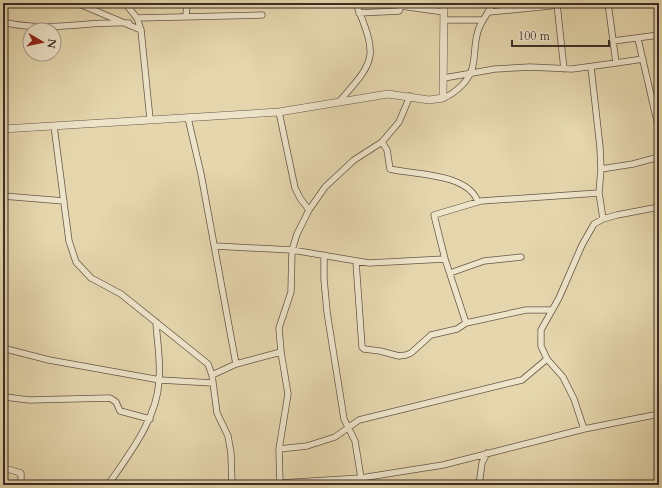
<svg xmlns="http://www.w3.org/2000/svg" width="662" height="488" font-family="Cardo,serif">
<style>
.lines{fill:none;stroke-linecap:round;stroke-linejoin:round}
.minor-casing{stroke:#655748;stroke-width:7}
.tertiary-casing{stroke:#655748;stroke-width:8}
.minor{stroke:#eee4ca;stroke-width:5.5}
.tertiary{stroke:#eee4ca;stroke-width:7}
</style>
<rect width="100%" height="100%" fill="#e5d6ad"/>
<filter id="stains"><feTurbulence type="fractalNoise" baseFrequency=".005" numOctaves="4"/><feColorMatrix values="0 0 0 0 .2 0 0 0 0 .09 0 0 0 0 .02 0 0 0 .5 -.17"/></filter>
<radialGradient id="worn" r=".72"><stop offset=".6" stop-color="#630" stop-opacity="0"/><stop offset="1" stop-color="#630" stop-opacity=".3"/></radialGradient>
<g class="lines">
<!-- minor casing -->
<g class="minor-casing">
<path id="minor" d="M77 3 141 30
M125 3 137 18 141 30 150 119
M656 3 659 15
M557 4 564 69
M401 6 444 12
M489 12 550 6 558 3
M359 13 399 11 402 3
M186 16 187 3
M137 18 262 15
M444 20H483
M3 22C47 33 86 21 129 23
M638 39 659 130
M613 41 659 35
M616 63 643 59
M591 67 600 147 601 169 599 193 603 219
M444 78 495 69 530 67 572 69 616 63 608 3
M443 98C450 96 454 92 459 88 480 69 471 54 478 31 481 20 489 14 492 3
M339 102C350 88 368 72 370 55 372 39 361 18 356 3
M279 112 295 188 300 198 309 210
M188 118 201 174 236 364
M54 126 69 241 76 262 91 278 121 294 208 364 212 375 217 413 228 436 231 453 232 485
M382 142 387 150 390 169C415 175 468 173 478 202
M601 169 633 164 659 157
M3 196 64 201
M215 246 292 250 369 263 445 259
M324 255V279L327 312 344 419 355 441 361 478
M356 262 362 347 364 349 380 351 399 356 406 355 411 353 431 335 457 329 466 323 526 310H551
M450 273 484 261 521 257
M466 323 445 259 434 215 481 201 599 193
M6 349 49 360 160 380 213 383
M212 375 236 364 281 352
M5 397 29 400 110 398 116 402 120 411 150 419
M584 429 574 399 563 377 547 359 541 346V330L559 298 582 245 594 224 603 219 617 215 659 207
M279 449 307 446 335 437 359 420 522 380 547 359
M3 455 4 468 21 473V485
M280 483 361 478 443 465 584 429 659 414
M108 485C129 454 157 419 159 381 161 362 157 341 156 322
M280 485 279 449 288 394 281 352 279 328 291 292 292 250 297 234 309 210 325 187 354 160 382 142 399 122 410 96
M479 485 482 463 487 453"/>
</g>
<!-- tertiary casing -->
<g class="tertiary-casing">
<path id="tertiary" d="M3 129 279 112 388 94 429 100 443 98 444 3"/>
</g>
<!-- minor -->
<use href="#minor" class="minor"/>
<!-- tertiary -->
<use href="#tertiary" class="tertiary"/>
</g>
<!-- margin -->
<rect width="662" height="488" fill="none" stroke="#e5d6ad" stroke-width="16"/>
<rect x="4" y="4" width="654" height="480" fill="none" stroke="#3a2d27" stroke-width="2"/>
<rect x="8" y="8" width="646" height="472" fill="none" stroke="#3a2d27"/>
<!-- north arrow -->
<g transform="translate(42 42) rotate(99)"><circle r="19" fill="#eee4ca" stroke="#a69b89"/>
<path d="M0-3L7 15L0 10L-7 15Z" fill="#8f2418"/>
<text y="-6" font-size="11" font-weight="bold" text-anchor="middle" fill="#3a2d27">N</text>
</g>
<!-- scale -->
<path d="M512 40v6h97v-6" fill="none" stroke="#3a2d27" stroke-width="2"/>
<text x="518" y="40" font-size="12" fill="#3a2d27" stroke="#eee4ca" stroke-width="3" paint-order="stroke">100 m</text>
<rect width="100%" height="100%" filter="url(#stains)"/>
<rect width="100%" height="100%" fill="url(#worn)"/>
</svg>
